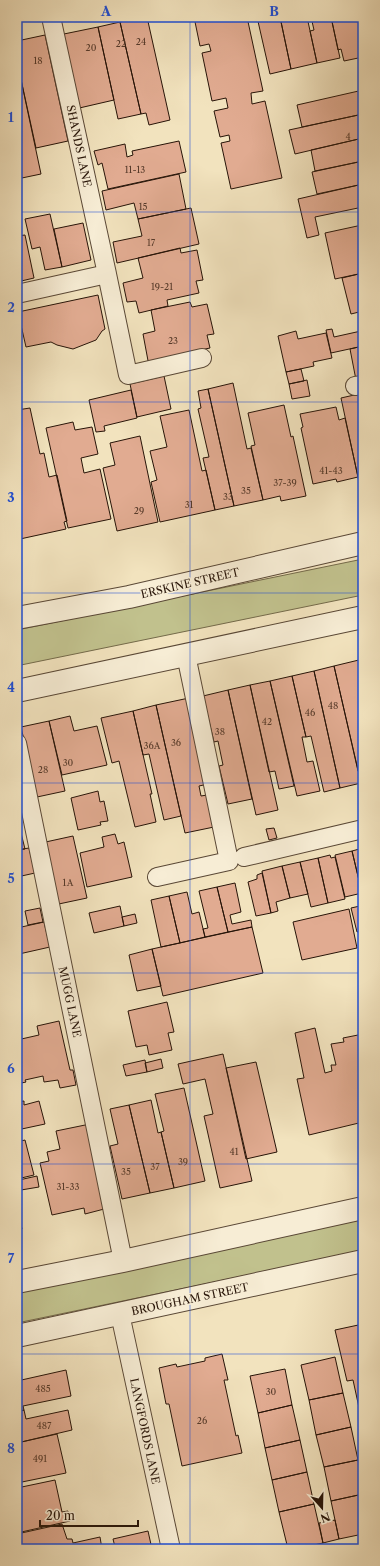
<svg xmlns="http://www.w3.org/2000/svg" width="380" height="1566" font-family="'Libre Caslon Text',serif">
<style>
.green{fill:#c1c18d;stroke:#746a4a}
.building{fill:#e1ab91;stroke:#271408}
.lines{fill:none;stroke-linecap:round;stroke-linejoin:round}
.service-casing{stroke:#5a4836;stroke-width:20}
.minor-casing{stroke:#5a4836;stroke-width:24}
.service{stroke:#f7edd5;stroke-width:18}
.minor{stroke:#f7edd5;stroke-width:22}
.grid{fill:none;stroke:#1d4ed8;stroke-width:1;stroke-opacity:0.55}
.labels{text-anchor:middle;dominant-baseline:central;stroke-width:3;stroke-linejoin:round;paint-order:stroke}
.number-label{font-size:9px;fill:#563a2a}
.street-label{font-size:11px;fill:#271408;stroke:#f7edd5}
.neatline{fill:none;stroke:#1d4ed8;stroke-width:1.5}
.grid-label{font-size:13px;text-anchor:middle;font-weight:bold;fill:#1d4ed8}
</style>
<rect width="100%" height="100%" fill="#f2e3be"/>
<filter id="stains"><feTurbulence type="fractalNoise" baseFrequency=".005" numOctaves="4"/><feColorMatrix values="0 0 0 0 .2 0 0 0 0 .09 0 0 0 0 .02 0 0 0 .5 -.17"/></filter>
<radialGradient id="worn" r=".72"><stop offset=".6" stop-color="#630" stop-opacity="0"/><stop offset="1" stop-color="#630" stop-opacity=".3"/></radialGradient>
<!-- green -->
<path class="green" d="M363 559V595L21 665 17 644V630Z
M363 1218V1251L17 1323V1289Z"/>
<!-- building -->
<path class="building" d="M142 17H147L170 120 149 125 146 113 141 114 120 22Z
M194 17H247L263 91 251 93 252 104 265 101 282 178 231 189 221 143 230 141 229 135 220 137 214 111 228 108 226 98 212 101 202 53 211 51 209 44 200 46Z
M257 17H280L291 69 270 74Z
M280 17H307L317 63 291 69Z
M311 17H331L340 58 317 63 310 31 314 30Z
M331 17H361L363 27V57L344 61 341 49 338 50Z
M120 22 141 114 118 119 98 27Z
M98 27 114 100 75 109 59 35Z
M45 35 68 141 36 148 17 61V41Z
M17 61 41 174 17 179Z
M363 90V114L302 127 297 105Z
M363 114V138L295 154 289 130Z
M363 138V161L315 171 311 150Z
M179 141 186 172 108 189 102 163 98 165 94 151 125 144 127 157 133 155 132 151Z
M363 161V184L317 194 312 172Z
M179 174 186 209 138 219 134 203 106 210 102 191Z
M363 184V225H362L358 208 315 217 319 235 307 238 298 199Z
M191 208 199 244 117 263 113 242 142 236 138 219Z
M50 214 62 267 45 270 40 247 32 249 25 219Z
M83 223 91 260 62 267 54 229Z
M362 225H363V273L335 279 325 233Z
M25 235 34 278 17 282V236Z
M180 248 181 253 197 250 203 280 196 281 199 293 167 300 168 306 139 313 136 301 127 302 123 283 143 278 138 258Z
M363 273V311L351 314 342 278Z
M98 295 105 329 102 331 96 340 73 349 57 345 51 342 26 347 18 312Z
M190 302 192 307 207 304 214 334 207 335 210 348 176 355 149 366 143 334 155 331 151 310Z
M332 329 334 337 361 331V335L363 334V346L331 353 326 330Z
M296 331 298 339 326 333 332 358 313 362 314 366 286 372 278 336Z
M363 346V379L356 380 350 349Z
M301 369 304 381 289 384 286 372Z
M164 376 171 409 137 417 130 384Z
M307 380 310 396 292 399 289 384Z
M233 383 247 449 251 448 263 500 234 506 208 389Z
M208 389 234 506 215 510 203 458 209 457 198 409 201 408 198 391Z
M131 390 137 418 104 426 105 431 96 432 89 400Z
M363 393V496H362L341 398Z
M284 405 291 437 293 436 306 496 281 501 280 496 263 500 251 446 255 445 248 413Z
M336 407 339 420 345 418 358 477 337 482 336 479 313 484 301 428 303 427 300 414Z
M30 408 40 454 44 453 49 477 57 475 67 521 64 522 66 529 20 539 17 524V410Z
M189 410 202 471 206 470 215 510 160 522 151 482 157 480 150 451 167 447 160 416Z
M73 422 75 430 92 427 98 454 81 458 84 473 100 469 111 519 68 528 46 428Z
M140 436 158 522 117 531 103 468 115 465 110 443Z
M363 659V770L358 771 334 666Z
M334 666 361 783 340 788 314 671Z
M314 671 340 788 324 792 311 736 306 737 292 676Z
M292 676 306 737H302L307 762 313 761 320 791 297 796 270 681Z
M270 681 294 786 279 789 275 771 269 772 250 685Z
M250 685 278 810 256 815 228 690Z
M228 690 252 799 228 804 219 766 223 765 218 741 214 742 203 696Z
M189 698 208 784 199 786 201 796 207 795 214 827 185 833 156 705Z
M156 705 181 816 164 820 149 754 143 755 133 711Z
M133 711 152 794H150L156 822 135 827 119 761 112 763 101 718Z
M70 716 74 731 97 726 107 765 62 775 49 721Z
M49 721 65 791 37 797 21 727Z
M98 791 100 802 104 801 108 821 100 822 101 825 78 830 71 798Z
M19 825 25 849 17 850V826Z
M274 828 277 838 269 840 266 829Z
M115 834 118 844 124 842 132 877 87 887 80 853 104 847 102 837Z
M73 836 87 898 54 905 41 843Z
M29 848 35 873 17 877V850Z
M363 848V893H362L352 851Z
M352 851 362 893 345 897 335 855Z
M330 855 331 858 335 857 345 899 328 903 318 858Z
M318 858 328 903 311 907 300 862Z
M300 862 308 894 290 898 282 866Z
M282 866 290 898 276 902 278 911 271 913 262 871Z
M262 873 271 913 256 916 248 882 257 879V875Z
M235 883 241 912 230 915 232 924 251 920 252 927 228 932 217 887Z
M217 887 228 932 205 937 203 929 208 928 199 891Z
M187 892 192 914 199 912 205 937 180 943 169 896Z
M169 896 180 943 161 947 151 900Z
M120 906 124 926 94 933 89 913Z
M360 906 363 920V930L357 932 351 908Z
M40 908 43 922 28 925 25 911Z
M349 909 357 948 302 960 293 922Z
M135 914 137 923 124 926 122 917Z
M44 922 50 947 19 954 17 946V928Z
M252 927 263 973 163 996 152 949Z
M152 949 161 986 137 991 129 955Z
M167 1002 174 1032 168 1033 172 1050 149 1055 147 1045 136 1047 128 1011Z
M59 1021 70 1070H73L76 1085 60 1088 58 1080 44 1082 43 1076 25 1080 26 1082 17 1084V1040L39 1035 37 1026Z
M315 1028 325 1073 332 1071 331 1065H336L331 1044 344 1042 343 1038 363 1034V1122L309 1135 297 1079 304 1078 295 1033Z
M223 1054 252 1181 220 1188 204 1116 213 1114 205 1079 183 1084 178 1064Z
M161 1059 163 1068 147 1072 145 1063Z
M145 1060 147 1072 126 1076 123 1065Z
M256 1062 277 1152 246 1159 226 1068Z
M184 1088 205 1181 174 1188 161 1132 164 1131 155 1094Z
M151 1100 158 1133 161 1132 174 1188 150 1193 129 1105Z
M24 1101V1105L39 1101 45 1124 17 1130V1102Z
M129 1105 150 1193 122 1199 110 1146 118 1144 110 1109Z
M90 1124 108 1208 85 1214 84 1208 52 1215 40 1163 49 1161 47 1152 60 1149 56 1131Z
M25 1140 34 1175 17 1179V1142Z
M37 1176 39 1187 21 1190 19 1180Z
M17 1207 22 1229 17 1230Z
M363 1324V1426L353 1380 347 1381 335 1330Z
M222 1354 228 1380H224L236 1436 238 1435 242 1453 182 1466 169 1404H166L159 1368 176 1364 177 1367 205 1361V1358Z
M335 1357 343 1393 309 1400 301 1365Z
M285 1369 292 1405 258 1413 250 1376Z
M66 1370 71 1396 23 1406 24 1410 17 1412V1381Z
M343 1393 351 1427 316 1435 309 1400Z
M292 1405 300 1440 265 1448 258 1413Z
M24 1410 26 1419 68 1410 72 1430 17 1443V1412Z
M351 1427 358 1460 324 1467 316 1435Z
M57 1434 66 1473 17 1483V1443Z
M300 1440 307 1472 272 1480 265 1448Z
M358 1460 363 1483V1494L331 1501 324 1467Z
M307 1472 314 1504 279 1512 272 1480Z
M55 1480 62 1512 68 1511 70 1521 17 1533V1488Z
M363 1494V1534L339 1539 331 1501Z
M314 1504 323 1543 295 1549H288L279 1512Z
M335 1520 339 1539 323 1543 319 1523Z
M62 1524 67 1539H72L73 1543 100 1537 102 1549H17V1534Z
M148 1531 152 1549H104L115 1547 113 1539Z"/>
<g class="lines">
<!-- service casing -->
<g class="service-casing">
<path id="service" d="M107 274 128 375 202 358
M17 294 107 274 51 17
M355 386 363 385
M17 743 123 1261
M244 857 363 829
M157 877 229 861 186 655
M120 1314 171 1549"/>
</g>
<!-- minor casing -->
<g class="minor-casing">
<path id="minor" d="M17 618 129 597 363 543
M17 691 363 617
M17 1282 123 1261 363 1208
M17 1336 363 1261"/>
</g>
<!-- service -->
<use href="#service" class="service"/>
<!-- minor -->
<use href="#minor" class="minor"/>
</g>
<!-- grid -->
<path class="grid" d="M190 17V1549M17 212H363M17 402H363M17 593H363M17 783H363M17 973H363M17 1164H363M17 1354H363"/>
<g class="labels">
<!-- number labels -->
<g class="number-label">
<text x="141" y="41">24</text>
<text x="121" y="43">22</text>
<text x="91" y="47">20</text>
<text x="38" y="60">18</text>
<text x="348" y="136">4</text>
<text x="135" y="169">11-13</text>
<text x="143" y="206">15</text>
<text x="151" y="242">17</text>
<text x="162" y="286">19-21</text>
<text x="173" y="340">23</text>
<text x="331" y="470">41-43</text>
<text x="285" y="482">37-39</text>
<text x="246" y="490">35</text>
<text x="228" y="496">33</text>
<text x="189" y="504">31</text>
<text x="139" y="510">29</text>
<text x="333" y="705">48</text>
<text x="310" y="712">46</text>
<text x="267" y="721">42</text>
<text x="220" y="731">38</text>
<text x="176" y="742">36</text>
<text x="152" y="745">36A</text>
<text x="68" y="762">30</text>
<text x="43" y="769">28</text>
<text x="68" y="882">1A</text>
<text x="234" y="1151">41</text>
<text x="183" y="1161">39</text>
<text x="155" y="1166">37</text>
<text x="126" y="1171">35</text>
<text x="68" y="1186">31-33</text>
<text x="43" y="1388">485</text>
<text x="271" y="1391">30</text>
<text x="202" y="1420">26</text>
<text x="44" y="1425">487</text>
<text x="40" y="1458">491</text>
</g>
<!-- street labels -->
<g class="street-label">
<text transform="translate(79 146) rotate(78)">SHANDS LANE</text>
<text transform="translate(190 583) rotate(-13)">ERSKINE STREET</text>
<text transform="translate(70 1002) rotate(78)">MUGG LANE</text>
<text transform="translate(190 1299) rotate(-12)">BROUGHAM STREET</text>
<text transform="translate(145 1431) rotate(78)">LANGFORDS LANE</text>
</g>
</g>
<!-- margin -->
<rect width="380" height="1566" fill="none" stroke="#f2e3be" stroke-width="44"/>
<!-- north arrow -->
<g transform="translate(322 1508) rotate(160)" stroke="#f7edd5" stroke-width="3" paint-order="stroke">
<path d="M0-3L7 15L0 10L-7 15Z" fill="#271408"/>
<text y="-6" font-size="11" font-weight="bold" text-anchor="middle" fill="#271408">N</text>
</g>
<!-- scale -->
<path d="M40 1520v6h98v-6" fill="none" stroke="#271408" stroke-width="2"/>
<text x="46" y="1520" font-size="12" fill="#271408" stroke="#f7edd5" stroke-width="3" paint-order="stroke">20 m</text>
<rect x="22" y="22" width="336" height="1522" class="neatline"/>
<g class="grid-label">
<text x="106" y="16">A</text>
<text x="274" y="16">B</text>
<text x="11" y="122">1</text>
<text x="11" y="312">2</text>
<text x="11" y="502">3</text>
<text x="11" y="692">4</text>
<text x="11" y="883">5</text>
<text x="11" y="1073">6</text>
<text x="11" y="1263">7</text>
<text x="11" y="1453">8</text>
</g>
<rect width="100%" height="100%" filter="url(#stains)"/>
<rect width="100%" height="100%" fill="url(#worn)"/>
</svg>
